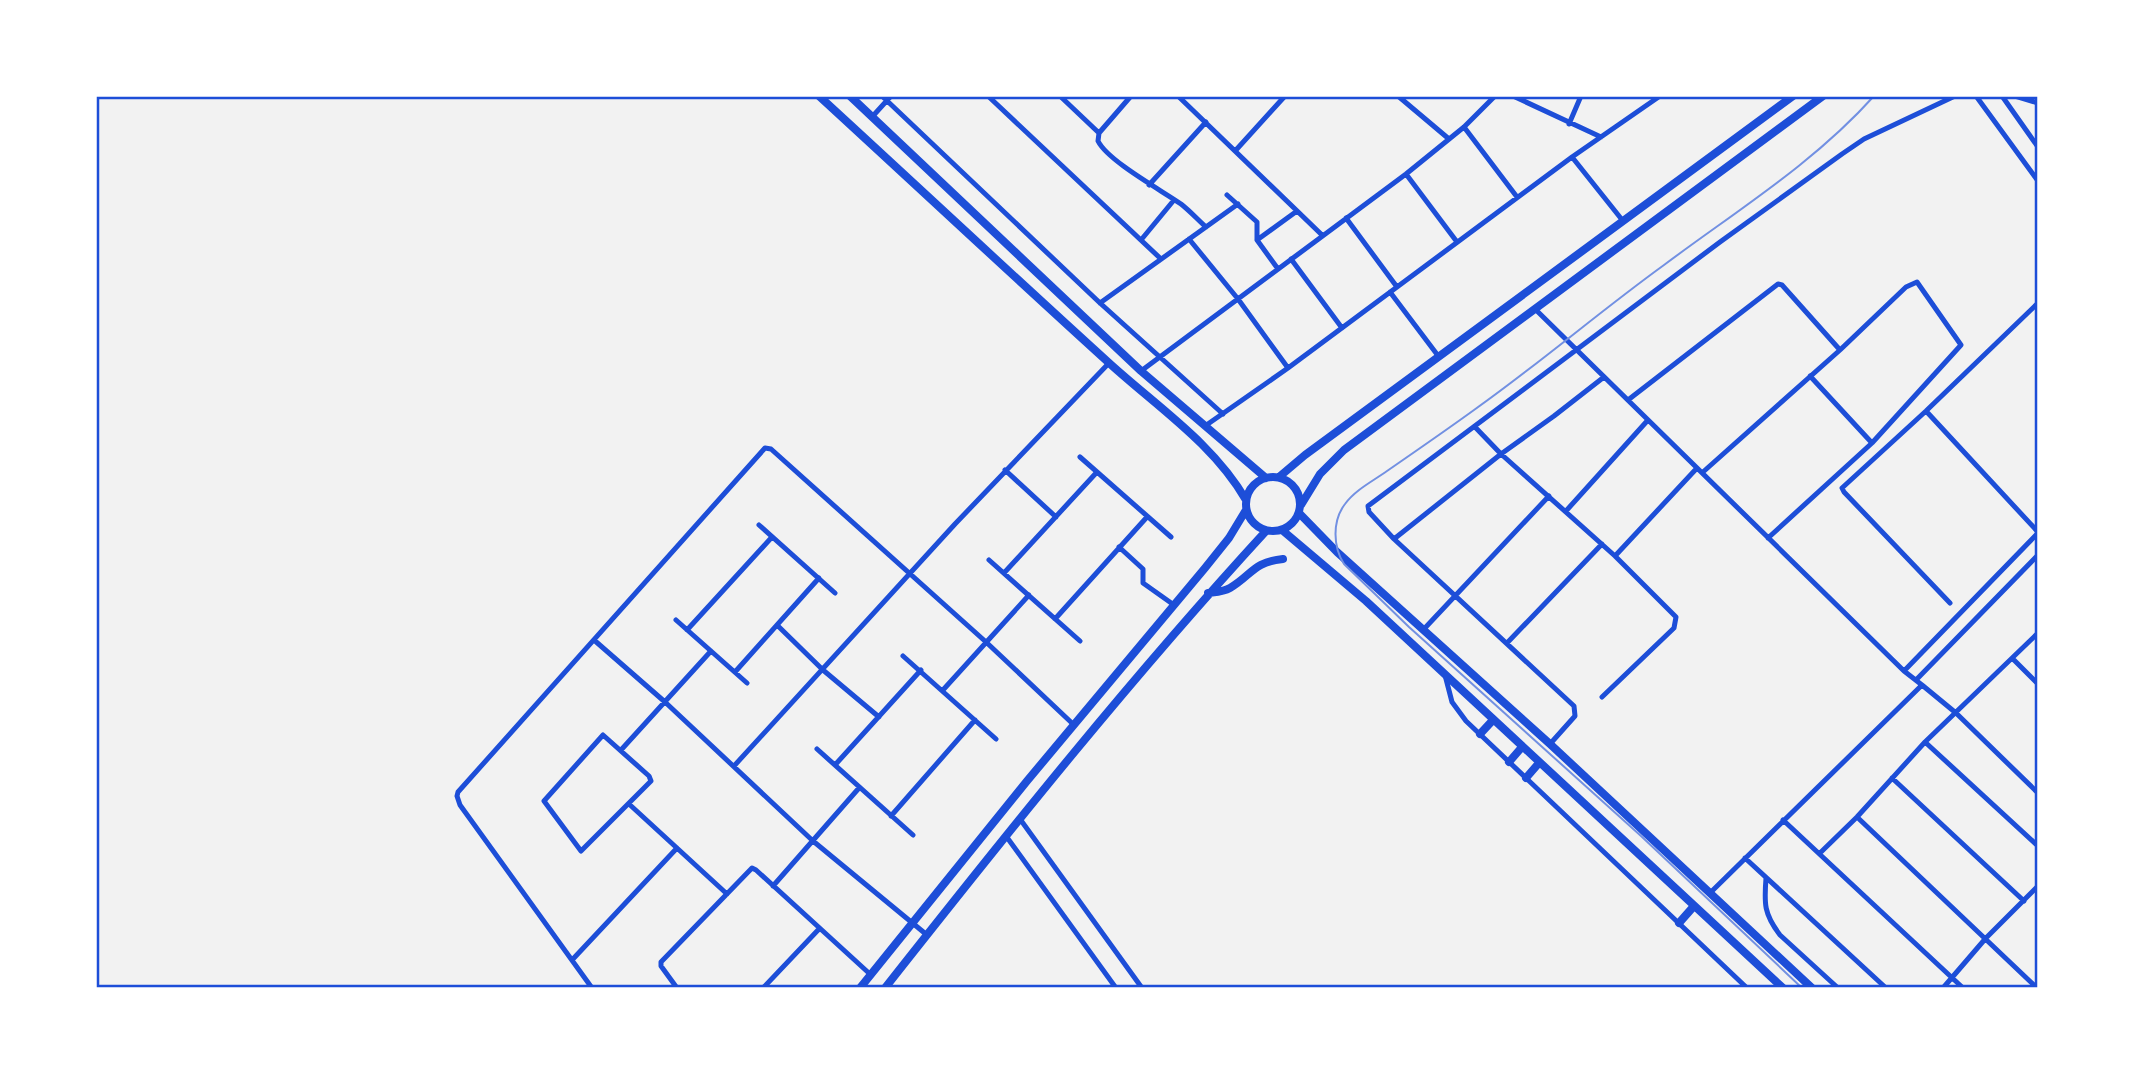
<svg xmlns="http://www.w3.org/2000/svg" width="2134" height="1084" font-family="Inter,sans-serif">
<style>
.lines{fill:none;stroke-linecap:round;stroke-linejoin:round}
.minor{stroke:#1d4ed8;stroke-width:5}
.secondary{stroke:#1d4ed8;stroke-width:8}
.tram{stroke:#7290e2;stroke-width:2}
.neatline{fill:none;stroke:#1d4ed8;stroke-width:2.5}
</style>
<rect width="100%" height="100%" fill="#f2f2f2"/>
<g class="lines">
<!-- minor -->
<path class="minor" d="M882 96 1100 303 1223 414
M988 96 1161 259
M1060 96 1099 133 1098 141C1108 161 1161 190 1181 204 1190 211 1197 219 1206 227
M1178 96 1322 235
M1398 96 1449 139
M1513 96 1601 137
M1976 96 2038 181
M2002 96 2038 147
M2015 96 2038 103
M872 117 891 96
M1569 124 1581 96
M1464 127 1517 197
M1099 133 1131 96
M1236 150 1285 96
M1572 157 1623 221
M1406 174 1457 242
M1149 185 1206 122
M1227 195 1257 222V240L1278 269
M1346 218 1397 287
M1189 239 1238 299 1288 368
M1141 240 1174 200
M1257 240 1297 211
M1291 259 1342 328
M1390 292 1439 357
M1100 303 1238 204
M1535 309 1904 671 1922 685 1710 893
M1141 371 1406 174 1464 127 1495 96
M1810 376 1872 443
M1628 400 1778 284 1782 285 1840 350
M1926 411 2038 532
M1205 426 1288 368 1572 157 1660 96
M1475 427 1501 454 1615 556 1676 617 1674 628 1602 697
M1080 457 1171 537
M1005 470 1056 517
M1703 472 1840 350 1906 287 1917 282 1961 345 1872 443 1768 538
M1566 511 1648 420
M759 525 835 593
M1394 539 1501 454 1554 416 1604 377
M1119 547 1143 569V583L1174 605
M1615 556 1697 468
M989 560 1080 641
M1004 573 1097 472
M1950 603 1844 492 1842 488 1926 411 2038 303
M1055 619 1147 517
M676 620 747 683
M777 625 823 670 879 717
M1424 629 1549 496
M687 630 772 537
M594 640 665 702 813 841 927 935
M1507 643 1602 544
M903 656 996 739
M2013 659 2038 684
M1904 671 2038 533
M735 672 819 578
M1445 675 1452 702 1466 721 1747 988
M1916 680 2038 555
M1922 685 1956 713 2038 793
M943 690 1029 595
M603 735 649 776 651 781 581 851 544 801Z
M1925 742 2038 846
M1550 744 1575 716 1574 706 1394 539 1369 512 1368 506 1720 242 1842 154 1864 139 1955 96
M817 749 913 835
M621 750 711 651
M835 765 921 670
M734 766 955 524 1109 363
M1892 778 2024 901
M629 804 727 894
M891 816 975 720
M1857 817 2037 988
M1020 819 1142 988
M1783 820 1963 988
M1006 836 1116 988
M1820 853 1857 817 1925 742 2038 633
M1745 858 1886 988
M1766 878C1764 904 1764 914 1780 935L1838 988
M773 886 859 788
M573 959 677 848
M592 988 460 805 457 796 458 792 765 448 771 449 986 642 1074 725
M677 988 661 966V962L752 868 756 870 871 975
M763 988 819 929
M1943 988 1986 938 2038 886"/>
<!-- secondary -->
<path class="secondary" d="M819 96C916 185 1011 274 1108 362 1156 406 1213 443 1246 500
M850 96 1141 371 1266 478
M1246 504a27 27 0 1 1 54 0a27 27 0 1 1-54 0Z
M1279 477 1305 455 1793 96
M1301 505 1320 474 1344 450 1823 96
M1299 513 1337 552 1550 744 1812 988
M1282 530 1366 601 1783 988
M1208 593C1216 592 1223 592 1230 588 1252 575 1253 562 1283 559
M1480 734 1493 720
M1509 762 1522 747
M1526 778 1539 763
M1679 923 1694 906
M860 988 1027 781 1205 568 1229 538 1246 510
M885 988C1008 832 1132 677 1266 531"/>
<!-- tram -->
<path class="tram" d="M1802 988 1641 836 1409 627 1344 564C1333 547 1332 521 1345 504 1355 490 1373 481 1387 471 1416 451 1445 431 1474 410 1539 364 1599 312 1664 265 1736 211 1813 164 1874 96"/>
</g>
<!-- border -->
<rect width="2134" height="1084" fill="none" stroke="#ffffff" stroke-width="196"/>
<rect x="98" y="98" width="1938" height="888" class="neatline"/>
</svg>
